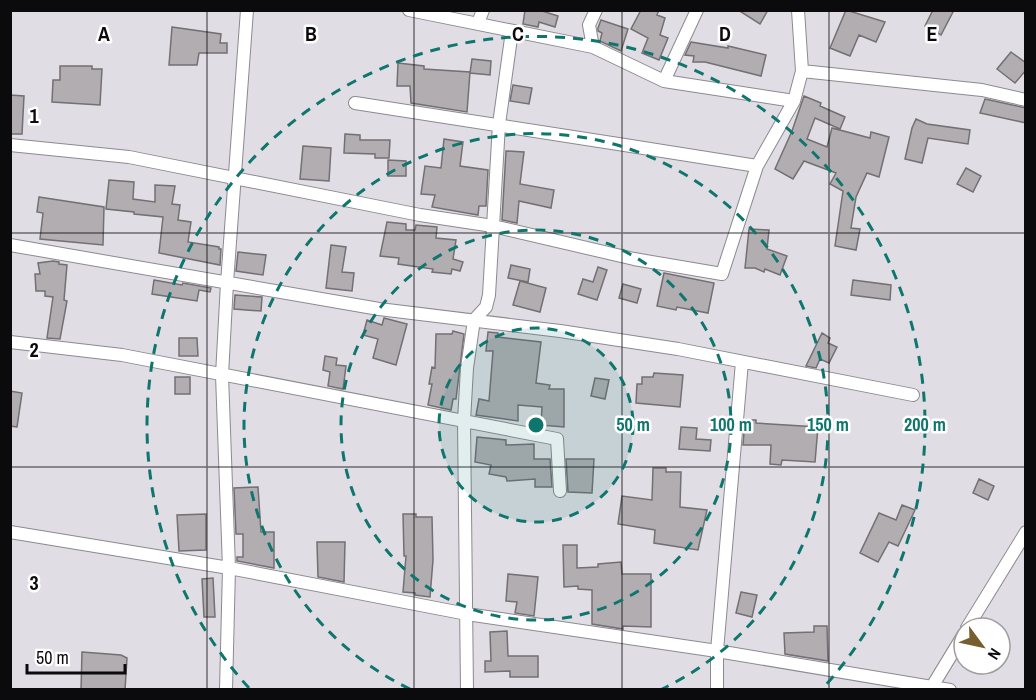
<svg xmlns="http://www.w3.org/2000/svg" width="1036" height="700" font-family="'Archivo Narrow',sans-serif">
<style>
.building{fill:#b1adb1;stroke:#736f73;stroke-width:1.5}
.lines{fill:none;stroke-linecap:round;stroke-linejoin:round}
.street-casing{stroke:#8c8a8f;stroke-width:14}
.street{stroke:#fff;stroke-width:12}
.grid{fill:none;stroke:#0b0b0d;stroke-width:1.5;stroke-opacity:0.55}
.ring{fill:none;stroke:#0f766e;stroke-width:3;stroke-dasharray:10 8}
.grid-label{font-size:20px;text-anchor:middle;font-weight:bold;fill:#0b0b0d;stroke:#fff;stroke-width:5;stroke-linejoin:round;paint-order:stroke}
.centre{fill:#0f766e;stroke:#fff;stroke-width:3}
.ring-label{font-size:18px;text-anchor:middle;font-weight:bold;fill:#0f766e;stroke:#fff;stroke-width:5;stroke-linejoin:round;paint-order:stroke}
</style>
<rect width="100%" height="100%" fill="#e0dee4"/>
<!-- building -->
<path class="building" d="M525 10H539L558 16 555 27 539 22 538 27 523 24Z
M641 10H659L657 15 665 18 660 35 668 38 659 60 642 53 648 38 631 29Z
M738 10H768L760 24Z
M846 10 885 22 876 42 859 35 850 56 830 48Z
M933 10H954L941 35 925 26Z
M601 20 628 29 621 51 600 41 602 33 598 31V28Z
M172 27 221 34 220 43H227V53H199L197 65H169Z
M691 42 728 48V46L766 55 761 76 705 62H693L694 56 685 55Z
M1011 52 1026 63V70L1015 83 997 69Z
M472 59 491 61 490 75 470 73Z
M398 63 424 66V69L470 72 467 112 411 103 410 86H397Z
M60 66H92V69H102L100 105 52 102 53 80H60Z
M513 85 532 88 529 104 510 101Z
M10 95 24 96 22 134H10Z
M804 96 821 103 820 106 845 117 840 129 815 118 807 139 827 147 832 128 870 138 871 132 889 137 879 177 867 173 856 197 851 228 860 229 856 250 835 246 843 191 830 184 836 173 804 161 793 179 775 169 792 131Z
M985 99 1026 108V123L980 113Z
M916 119 927 124 970 130 968 144 928 138 922 163 905 159 912 128Z
M345 134 360 135V140H390L389 158H375V154L344 153Z
M444 139 463 142 460 166 488 170 486 206H479L478 215 432 207 435 195 421 194 425 166 441 168Z
M303 146 331 148 329 181 300 179Z
M506 151 524 152 520 184 554 190 551 208 519 201 517 223 502 220Z
M388 160 406 161V176H388Z
M966 168 981 176 973 192 957 184Z
M109 180 134 182 133 199 155 202V185L175 186 172 204 180 205 178 220 191 222 188 242 219 247V249H221L220 265 159 253 163 217 134 214V212L106 209Z
M39 197 104 207 103 245 40 239 43 213 37 212Z
M387 222 406 224V230H415L416 225 437 227 436 238 456 240 453 259 463 262 460 271 452 269 451 274 432 272 433 269 398 264 399 258 380 256Z
M749 229 769 230 767 249 787 256 780 275 765 269 764 272 755 268H745Z
M331 245 346 247 342 272 354 273 352 291 326 288Z
M238 252 266 255 263 275 236 271Z
M53 261 59 262V264L67 265 64 300 67 301 60 339 47 338 53 297 45 296V291H36L35 274H40L38 263Z
M511 265 530 269 528 282 508 278Z
M598 267 607 270 597 300 578 294 583 279 593 282Z
M664 273 714 283 708 313 677 307 676 310 657 306Z
M154 280 182 285 183 283 211 288 210 292 199 290 197 301 152 294Z
M853 280 891 285 890 300 851 295Z
M520 281 546 288 540 312 513 305Z
M623 284 641 289 637 303 619 298Z
M235 295 262 297 261 311 234 309Z
M384 318 407 324 396 365 373 358 378 339 363 335 367 320 382 325Z
M453 331 464 334 456 399H453L451 410 428 405 432 384H429L432 367 435 368 436 334H452Z
M488 332 498 333V337L541 342 536 383 550 385 549 389H564V427L541 425 542 407 518 405V421L476 415 479 399 489 401 493 351H486Z
M822 333 830 338 828 343 837 347 829 363 820 359 816 368 806 366Z
M179 338H197L198 356H179Z
M325 356 337 358 336 365 346 366 343 389 328 386 330 372 323 370Z
M654 373 683 375 680 407 636 403 637 384H642V377H653Z
M175 377H190V394H175Z
M595 378 609 380 605 399 591 396Z
M10 391 22 393 17 427 10 426Z
M745 420H756V423L818 427 815 462 782 460 781 465 770 464 771 445H743Z
M681 427 697 428 696 439 711 440 710 451 679 449Z
M477 437 506 440V445L534 444V459H550L552 487H535V479L507 481 506 477 489 474 491 465 475 462Z
M566 459H594L592 493 568 492Z
M653 468H666V472H681L680 507 707 510 698 550 654 543 655 530 618 524 622 496 652 500Z
M979 479 994 486 988 500 973 493Z
M258 487 261 532H274V568L237 561V557H243V534H236L234 488Z
M902 505 915 510 898 546 889 542 878 562 860 553 879 513 896 520Z
M206 514V550L179 551 177 515Z
M403 514H416V517H432L433 560 430 597 415 595V593L403 592 406 556H404Z
M317 542H345L344 582 318 577Z
M563 545H577V568L598 567V564L621 562 622 574H651V627L623 626V629L592 624V590L578 589V586L564 587Z
M508 574 538 577 534 616 515 613 517 602 506 601Z
M213 578 215 617H204L202 579Z
M741 592 757 595 752 617 736 613Z
M814 626H827L828 661 785 654 784 633 814 632Z
M507 631 508 656H538V677H510V671L485 672V661H491L490 632Z
M82 652 121 655 127 658 125 690H81Z"/>
<g class="lines">
<!-- street casing -->
<g class="street-casing">
<path id="street" d="M409 10 593 47 664 81 794 101
M478 23 483 10
M593 47 589 25 596 10
M802 71 982 90 1026 100
M664 81 697 10
M355 103C489 123 623 145 757 166
M10 145 129 157 420 215 493 226 634 259 722 274 757 166 794 101 802 71 798 10
M10 245 379 309 560 331 678 349 913 395
M10 342 122 355 557 439 560 491
M10 532 229 568 467 614 717 651 742 362
M967 628 1026 532
M933 685 964 634
M226 690 229 568 222 375 227 283 247 10
M467 690 464 421 467 368 474 320 486 307 489 295 499 124 512 31
M717 690V651L950 690"/>
</g>
<!-- street -->
<use href="#street" class="street"/>
</g>
<!-- grid -->
<path class="grid" d="M207 10V690M414 10V690M622 10V690M829 10V690M10 233H1026M10 467H1026"/>
<!-- distance rings -->
<circle cx="536" cy="425" r="97" fill="#0f766e" fill-opacity=".12"/>
<g class="ring">
<circle cx="536" cy="425" r="97"/>
<circle cx="536" cy="425" r="195"/>
<path d="M410 689A292 292 0 1 1 662 689"/>
<path d="M249 688A389 389 0 1 1 823 688"/>
</g>
<g class="grid-label">
<text x="104" y="41">A</text>
<text x="311" y="41">B</text>
<text x="518" y="41">C</text>
<text x="725" y="41">D</text>
<text x="932" y="41">E</text>
<text x="34" y="123">1</text>
<text x="34" y="357">2</text>
<text x="34" y="590">3</text>
</g>
<circle cx="536" cy="425" r="9" class="centre"/>
<g class="ring-label">
<text x="633" y="431">50 m</text>
<text x="731" y="431">100 m</text>
<text x="828" y="431">150 m</text>
<text x="925" y="431">200 m</text>
</g>
<!-- border -->
<rect width="1036" height="700" fill="none" stroke="#0b0b0d" stroke-width="24"/>
<!-- north arrow -->
<g transform="translate(982 646) rotate(123)"><circle r="28" fill="#ffffff" stroke="#9d9d9e" stroke-width="1.5"/>
<path d="M0-4.5L10 22L0 15L-10 22Z" fill="#765e2f"/>
<text y="-9" font-size="16" font-weight="bold" text-anchor="middle" fill="#0b0b0d">N</text>
</g>
<!-- scale -->
<path d="M27 664v9h98v-9" fill="none" stroke="#0b0b0d" stroke-width="3"/>
<text x="36" y="664" font-size="18" fill="#0b0b0d" stroke="#ffffff" stroke-width="4.5" paint-order="stroke">50 m</text>
</svg>
